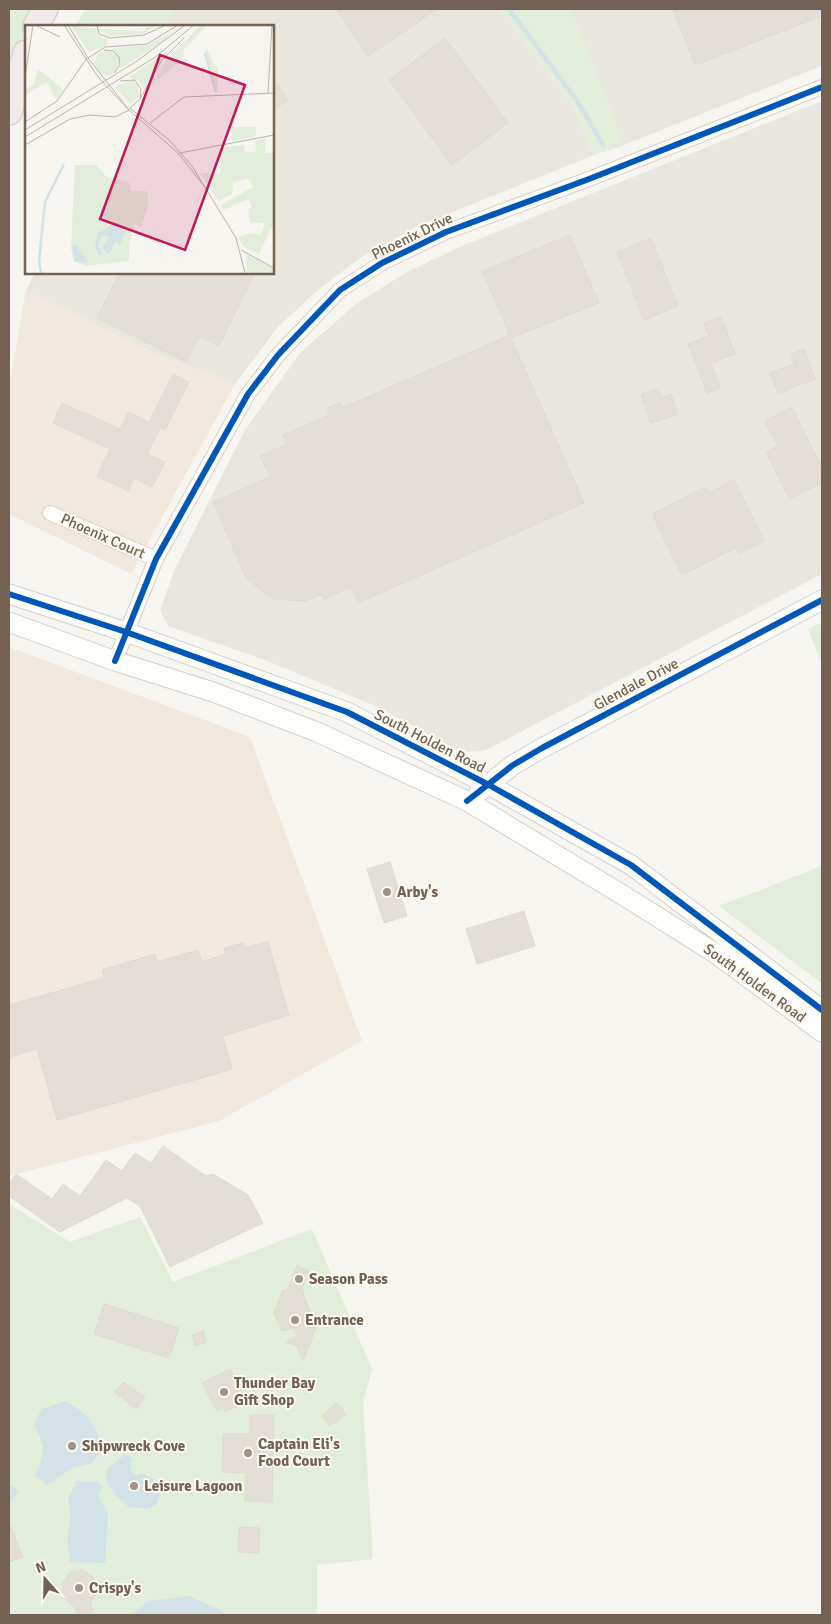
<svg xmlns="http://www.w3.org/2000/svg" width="831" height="1624" font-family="Signika,sans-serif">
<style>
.commercial{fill:#f1e8e0}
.industrial{fill:#e9e6e0}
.green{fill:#e3eddc}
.water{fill:#d2e2e6}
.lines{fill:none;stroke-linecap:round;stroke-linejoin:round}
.stream{stroke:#d2e2e6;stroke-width:4.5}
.building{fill:#e3ded7;stroke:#dfdad2}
.street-casing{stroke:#d6d2cd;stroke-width:16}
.secondary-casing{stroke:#d4d1ca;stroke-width:21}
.highway-casing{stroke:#d8d2cd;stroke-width:28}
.street{stroke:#fefefd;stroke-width:14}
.secondary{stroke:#fefefd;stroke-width:19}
.highway{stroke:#f0ebe8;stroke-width:25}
.cycleway-casing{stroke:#fdfaf2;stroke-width:9}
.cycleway{stroke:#0057b8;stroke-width:6}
.poi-dot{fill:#a19589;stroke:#fdfaf2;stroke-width:2}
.labels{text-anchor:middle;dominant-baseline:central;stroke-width:4;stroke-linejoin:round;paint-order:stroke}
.street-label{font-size:15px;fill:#736151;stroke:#fdfaf2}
.poi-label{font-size:15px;font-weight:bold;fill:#736151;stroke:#fdfaf2;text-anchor:start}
.inset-river{fill:none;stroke:#d2e2e6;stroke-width:2.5}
.inset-road{fill:none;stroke:#beb6ab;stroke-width:1}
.view{fill:#c2185b;fill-opacity:0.15;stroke:#c2185b;stroke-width:2.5}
.inset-edge{fill:none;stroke:#736151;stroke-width:2.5}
</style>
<rect width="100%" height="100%" fill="#f6f5f0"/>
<!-- commercial -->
<path class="commercial" d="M26 291 156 354 235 384 131 574 9 514V386Z
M9 647 250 737 362 1041 219 1121 9 1176Z"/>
<!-- industrial -->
<path class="industrial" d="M173 9H499L561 89 576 113 594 155 416 227 359 259 319 289 278 327 235 384 156 354 26 291 35 273 272 272V26H163Z
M570 9H822V66L619 147 614 120Z
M822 101V574L484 751 462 752 380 708 270 662 168 626 160 610 175 569 245 430 301 352 357 303 407 272 464 245Z"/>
<!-- green -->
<path class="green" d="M9 9H36L15 55 9 77Z
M85 9H173L163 26H76Z
M499 9H570L614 120 619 147 594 155 576 113 561 89Z
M822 622V665L808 629Z
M822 866V984L719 906Z
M9 1204 70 1242 140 1217 173 1282 312 1229 372 1369 363 1403 373 1559 317 1565V1615H9Z"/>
<!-- water -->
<path class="water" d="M66 1401C89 1416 97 1423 101 1451L92 1463 74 1467 47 1485 35 1476C46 1449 46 1450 34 1424L42 1409Z
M124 1455 132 1458C130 1465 129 1469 135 1475L143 1474 157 1481 161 1491 156 1505 148 1509 129 1507 115 1495 106 1480 107 1469Z
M80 1480 82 1482 97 1481 103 1486 98 1496 106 1509 108 1518 105 1563 70 1562 67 1538 71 1518 68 1499 72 1490 76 1486 75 1482Z
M9 1483 19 1491 9 1503Z
M190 1596 221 1611 225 1615H130L148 1601Z"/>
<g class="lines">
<!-- stream -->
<path class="stream" d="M509 9 577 101 603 145"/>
</g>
<!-- building -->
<path class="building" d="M336 9H437L368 56Z
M673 9H822V16L695 65Z
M445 38 508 123 452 165 389 80Z
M272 78 288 100 272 111Z
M570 235 599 303 511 338 584 503 358 603 351 587 324 599 321 594 306 601 273 599 246 578 213 502 270 477 260 456 287 444 283 435 330 415 327 408 340 403 342 408 510 335 482 271Z
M651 238 678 306 644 320 617 252Z
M120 272H255L219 346 199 336 186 362 97 318Z
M721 317 735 354 711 363 720 388 707 393 688 344 709 336 704 323Z
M804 349 815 379 778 393 770 373 795 364 791 354Z
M173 374 189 382 165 430 160 428 147 454 165 462 152 487 134 478 128 491 97 476 110 449 53 423 62 403 120 429 129 412 149 422Z
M658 389 661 398 671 394 678 414 651 423 641 395Z
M792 407 822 468V483L789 499 766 452 778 446 765 421Z
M734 480 764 541 738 554 735 548 682 575 652 514 705 487 708 493Z
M390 862 407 916 384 923 367 869Z
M524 911 535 946 477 964 466 929Z
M268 942 289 1015 223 1036 232 1069 57 1120 37 1049 9 1057V1005L104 978 102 970 155 954 157 962 198 950 202 962 226 954 224 948 243 943 244 948Z
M163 1146 206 1176 213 1174 248 1195 263 1223 170 1267 140 1206 127 1198 60 1232 9 1196V1184L16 1174 52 1199 63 1184 80 1196 106 1160 122 1171 135 1153 151 1163Z
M297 1266 309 1271 302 1290 316 1328 303 1361 297 1346 286 1342 297 1336 294 1328 282 1331 274 1313 283 1290 287 1291Z
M104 1304 179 1328 169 1358 94 1334Z
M203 1331 206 1342 195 1346 192 1335Z
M230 1369 247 1402 224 1412V1407L217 1411 202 1383Z
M123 1382 145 1397 136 1409 115 1392Z
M337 1403 346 1414 330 1426 322 1416Z
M250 1415H274L272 1502 245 1501 246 1473 222 1472 223 1434H250Z
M9 1523 23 1557 9 1562Z
M239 1527 260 1528 259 1553 238 1552Z
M83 1570 94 1578 97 1594 90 1602 93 1612 77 1614 75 1607 65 1599 62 1583 71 1572Z"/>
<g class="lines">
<!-- street casing -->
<g class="street-casing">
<path id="street" d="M50 513 156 559
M115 661 156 559 248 394 278 355 340 290 382 263 446 232 589 179 822 87"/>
</g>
<!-- secondary casing -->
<g class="secondary-casing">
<path id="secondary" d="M9 594 126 632 347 712 489 785 631 865 822 1010
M9 622 115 661 213 692 317 732 467 801 626 897 715 953 822 1032
M479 792 513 765 542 748 822 600"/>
</g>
<!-- highway casing -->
<g class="highway-casing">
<path id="highway" d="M36 26 45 9
M9 112 26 53"/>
</g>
<!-- street -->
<use href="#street" class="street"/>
<!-- secondary -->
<use href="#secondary" class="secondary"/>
<!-- highway -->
<use href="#highway" class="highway"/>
<!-- cycleway casing -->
<g class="cycleway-casing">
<path id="cycleway" d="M9 594 126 632 347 712 489 785 631 865 822 1010
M115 661 156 559 248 394 278 355 340 290 382 263 446 232 589 179 822 87
M467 801 513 765 542 748 822 600"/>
</g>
<!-- cycleway -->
<use href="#cycleway" class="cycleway"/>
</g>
<!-- markers -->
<g class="poi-dot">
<circle cx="387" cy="892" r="5"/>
<circle cx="299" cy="1279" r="5"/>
<circle cx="295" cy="1320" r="5"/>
<circle cx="224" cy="1392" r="5"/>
<circle cx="72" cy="1446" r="5"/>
<circle cx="248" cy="1453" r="5"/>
<circle cx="134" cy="1486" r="5"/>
<circle cx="79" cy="1588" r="5"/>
</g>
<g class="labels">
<!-- street labels -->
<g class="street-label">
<text transform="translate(412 236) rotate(-26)">Phoenix Drive</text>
<text transform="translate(103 536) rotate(24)">Phoenix Court</text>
<text transform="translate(636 684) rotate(-28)">Glendale Drive</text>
<text transform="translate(430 741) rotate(27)">South Holden Road</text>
<text transform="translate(755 983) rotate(36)">South Holden Road</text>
</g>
<!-- poi labels -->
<g class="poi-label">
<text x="397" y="892">Arby's</text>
<text x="309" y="1279">Season Pass</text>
<text x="305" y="1320">Entrance</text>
<text x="234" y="1383">Thunder Bay<tspan x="234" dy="17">Gift Shop</tspan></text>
<text x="258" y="1444">Captain Eli's<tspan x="258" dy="17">Food Court</tspan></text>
<text x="82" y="1446">Shipwreck Cove</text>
<text x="144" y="1486">Leisure Lagoon</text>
<text x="89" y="1588">Crispy's</text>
</g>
</g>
<!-- overview -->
<g transform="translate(25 25)">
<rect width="249" height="249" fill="#f6f5f0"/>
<path d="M46 0 71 4 73 10 82 14V20L64 27ZM122 0 130 2 117 9 83 11 74 4 119 6ZM176 0H182L159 24 158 33 127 60 141 36ZM147 7 135 18 94 45 96 38 87 24 122 20ZM182 24 189 41H193V67H190L179 28ZM70 38a12 12 0 1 1 24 0a12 12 0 1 1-24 0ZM141 27 119 65 114 56 104 52ZM13 44 39 65 31 74 22 57 0 70V65L9 59ZM107 55 113 60 114 71 105 79 90 62ZM206 102H231V111L207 117ZM240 113V128H247L249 124V205L246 203 234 229 219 222 213 212 225 208 236 210 240 198 225 197 223 184 227 183 224 174 198 185 196 180 228 162 223 153 208 158 207 169 193 176 175 148H195L194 123 219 120 220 128 231 126 230 116ZM50 140H71L81 151 105 158 106 166H122L123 182 116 202 110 200 104 218V236L60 241 48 236 46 223ZM221 229 249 244V248H222Z" fill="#e3eddc"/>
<path d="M91 198 100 205 95 220 91 216 84 228 77 224 84 212 76 210 73 221 78 229 74 231 70 221 73 208ZM51 220 58 229 62 238 50 236 47 222Z" fill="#d2e2e6"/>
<path class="inset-river" d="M180 29 191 67M16 248 14 236 20 177 39 139"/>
<path class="inset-road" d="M10 0 35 12M39 0 73 52 104 85 63 33 43 0M72 0 74 9 85 13 119 10 141 0M79 25 88 26 94 32 95 40 89 48M63 33 80 22 122 19 153 0M0 52 8 0M95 56 110 55 116 64 115 72M243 68 247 0M105 83 144 115 167 141 211 213 220 248M105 83 115 74 137 35 159 13M0 97 32 76 62 33M125 98 159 72 249 68M0 105 112 36 160 0M0 112 129 33 169 0M0 120 45 94 65 90 90 92 104 85 153 128 183 166M155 128 249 110M216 225 249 243"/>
<path class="view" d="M135 30 220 60 160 225 75 194Z"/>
<rect width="249" height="249" class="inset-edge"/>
</g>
<!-- border -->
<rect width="831" height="1624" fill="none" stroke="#736151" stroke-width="20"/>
<!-- north arrow -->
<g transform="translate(45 1579) rotate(340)" stroke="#fdfaf2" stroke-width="4" paint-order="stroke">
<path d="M0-4L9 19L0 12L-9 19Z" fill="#736151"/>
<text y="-8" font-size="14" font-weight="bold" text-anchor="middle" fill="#736151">N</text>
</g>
</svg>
